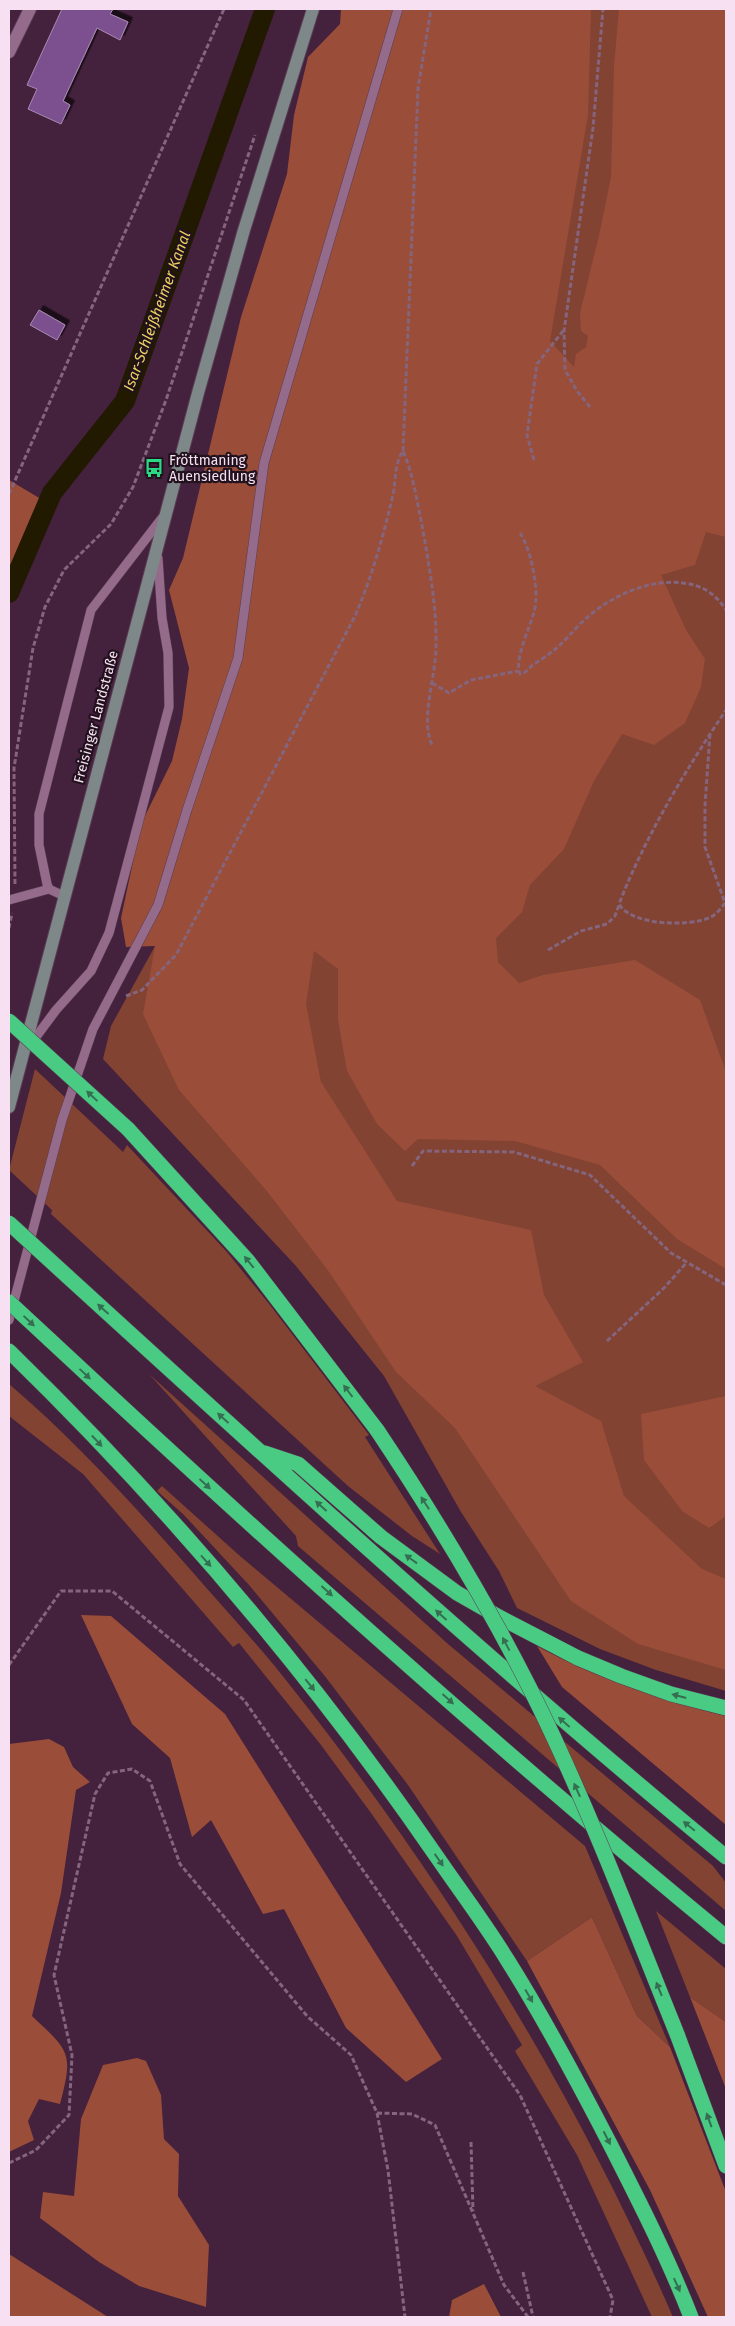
<svg xmlns="http://www.w3.org/2000/svg" width="735" height="2326" font-family="'Fira Sans',sans-serif">
<style>
.green{fill:#824332}
.forest{fill:#9a4d39}
.lines{fill:none;stroke-linecap:round;stroke-linejoin:round}
.canal{stroke:#211a01;stroke-width:20}
.building{fill:#7c508e;stroke:#a78ab3;filter:url(#shadow)}
.lane-casing{stroke:#5a3d54;stroke-width:10}
.street-casing{stroke:#5a3d54;stroke-width:14}
.secondary-casing{stroke:#5a3d54;stroke-width:14}
.highway-casing{stroke:#5a3d54;stroke-width:16}
.path{stroke:#84657d;stroke-width:3;stroke-dasharray:5 2.5;stroke-linecap:butt}
.lane{stroke:#946b8a;stroke-width:9}
.street{stroke:#946b8a;stroke-width:12}
.secondary{stroke:#7e8888;stroke-width:12}
.highway{stroke:#49cb84;stroke-width:15}
.highway-bridge-casing{stroke:#5a3d54;stroke-width:16;stroke-linecap:butt}
.highway-bridge{stroke:#49cb84;stroke-width:15}
.oneway{fill:#356e51}
.labels{text-anchor:middle;dominant-baseline:central;stroke-width:4.5;stroke-linejoin:round;paint-order:stroke}
.poi-label{font-size:14px;fill:#f7e0f1;stroke:#21121e;text-anchor:start}
.street-label{font-size:14px;fill:#f7e0f1;stroke:#21121e}
.water-label{font-size:15px;font-style:italic;fill:#ecd15e;stroke:#21121e}
</style>
<defs>
<filter id="shadow"><feDropShadow dx="4.5" dy="-4.5" stdDeviation="0" flood-color="#0009"/></filter>
</defs>
<rect width="100%" height="100%" fill="#44213d"/>
<!-- green -->
<path class="green" d="M450 9H726V1691L656 1670 600 1649 517 1608 499 1571 461 1512 384 1376 296 1266 103 1059 111 1026 188 886Z
M35 1069 123 1152 127 1145 227 1252 270 1305 369 1435 365 1437 440 1554 412 1536 348 1486 51 1214 52 1210 9 1170Z
M149 1374 448 1644 713 1866 726 1883V1911L298 1546 296 1536Z
M9 1384C82 1446 147 1520 210 1592 238 1624 267 1655 293 1689 446 1883 574 2090 673 2317H652L577 2155 515 2051 522 2045 457 1936 371 1813 321 1745 239 1643 233 1647 83 1474 9 1416Z
M162 1486 240 1556 585 1846 670 2047 637 2016 592 1917 527 1961 408 1785 324 1675 249 1585 183 1514 157 1491Z
M656 1911 726 1969V2022L690 1997Z"/>
<!-- forest -->
<path class="forest" d="M341 9H591L588 115 550 341 574 367 576 354 586 347 588 336 581 331 580 313 600 231 611 177 614 66 619 9H726V537L706 532 695 565 661 575 686 630 705 659 701 687 685 723 654 745 622 734 594 781 564 849 530 885 522 912 496 938 498 962 519 983 543 975 635 960 700 1000 726 1072V1269L677 1239 600 1165 515 1141 418 1139 405 1151 377 1124 347 1071 338 1020V969L314 951 306 1004 321 1082 397 1201 531 1230 544 1295 583 1362 535 1386 601 1421 624 1496 702 1569 726 1579V1670L638 1644 571 1601 455 1428 396 1372 327 1269 266 1190 179 1090 143 1014 155 946 126 947 121 918 141 824 172 761 182 719 189 668 169 590 183 558 241 317 287 174 294 115 308 57 340 24Z
M9 480 46 502 9 589Z
M726 1396V1516L709 1528 682 1511 644 1460 641 1414Z
M81 1615 111 1616 225 1714 442 2059 406 2082 346 2028 284 1909 263 1914 211 1820 192 1837 170 1758 132 1724Z
M537 1646C596 1678 661 1700 726 1716V1825L562 1687Z
M49 1739 64 1747 73 1767 90 1782 76 1790 61 1893 32 2016C69 2051 74 2052 60 2104L39 2099 28 2121 34 2140 9 2152V1744Z
M592 1917 637 2016 670 2047 726 2192V2317H708L650 2190 527 1961Z
M690 1997 726 2022V2089Z
M137 2058 146 2061 161 2095 164 2139 179 2154 178 2196 209 2245 206 2307 139 2286 99 2262 40 2218 43 2192 74 2196 81 2119 103 2065Z
M9 2254 108 2317H9Z
M484 2284 501 2317H449L452 2300Z"/>
<g class="lines">
<!-- canal -->
<path class="canal" d="M9 593 52 493 125 401 265 9"/>
</g>
<!-- building -->
<path class="building" d="M62 9H113L110 14 128 22 120 40 97 28 63 101 70 105 61 124 28 109 37 89 27 85Z
M39 310 65 325 57 340 30 325Z"/>
<g class="lines">
<!-- lane casing -->
<g class="lane-casing">
<path id="lane" d="M64 896 49 889 47 884 39 845V814L91 610 162 518
M9 900 49 889
M30 1045 56 1010 91 971 109 933 169 707 168 653 162 618 158 558
M9 1320 62 1120 93 1029 158 905 187 810 238 658 264 463 398 9"/>
</g>
<!-- street casing -->
<g class="street-casing">
<path id="street" d="M9 52 30 9"/>
</g>
<!-- secondary casing -->
<g class="secondary-casing">
<path id="secondary" d="M9 1107 198 393 244 230 313 9"/>
</g>
<!-- highway casing -->
<g class="highway-casing">
<path id="highway" d="M128 1129 248 1261 377 1430
M67 1276C284 1474 500 1671 726 1857
M50 1340C269 1544 495 1747 726 1937
M9 1351C167 1505 312 1675 437 1857 461 1892 486 1925 508 1961 545 2020 578 2082 610 2144 639 2201 668 2258 691 2317
M265 1453 298 1464 381 1537 457 1593 499 1617 578 1658 621 1676 671 1694 726 1708
M677 2034 726 2166"/>
</g>
<!-- path -->
<path class="path" d="M590 407 577 391 565 370 564 331 593 128 603 9
M403 451 418 88 431 9
M534 460 527 435 537 364 563 331
M9 494 224 9
M520 533C531 549 540 592 534 612 530 628 514 659 520 674 526 674 529 667 534 664 556 651 563 642 580 624 605 599 647 578 683 583 702 585 716 594 726 610
M432 683 449 693 471 680 518 671
M710 734 705 805V847L725 903C721 908 717 914 711 917 691 927 631 926 619 904 646 835 685 771 726 710
M15 884 14 768 33 648 45 607 64 570 111 524 133 487 166 400 255 135
M9 928 12 913
M548 950 581 931 607 924 615 916 619 905
M126 996 142 990 176 955 355 616C372 577 383 537 393 495 396 480 394 465 403 451 413 474 417 501 422 525 429 566 437 606 436 647 436 676 420 719 432 745
M412 1166 423 1151 514 1152 590 1175 671 1253 726 1285
M607 1341 664 1288 687 1262
M9 1665 61 1591H112L244 1700 520 2095 613 2300 610 2317
M377 2113 412 2114 435 2125 504 2285 528 2317
M471 2142 473 2211
M9 2163 36 2150 69 2115 72 2055 54 1975 95 1794 108 1773 132 1769 150 1781 180 1864 307 2016 351 2055 377 2113 388 2170 405 2317
M523 2272 533 2317"/>
<!-- lane -->
<use href="#lane" class="lane"/>
<!-- street -->
<use href="#street" class="street"/>
<!-- secondary -->
<use href="#secondary" class="secondary"/>
<!-- highway -->
<use href="#highway" class="highway"/>
<!-- highway-bridge casing -->
<g class="highway-bridge-casing">
<path id="highway-bridge" d="M9 1021 128 1129
M9 1223 67 1276
M9 1302 50 1340
M377 1430C443 1529 504 1630 554 1738 599 1835 637 1935 677 2034"/>
</g>
<!-- highway-bridge -->
<use href="#highway-bridge" class="highway-bridge"/>
</g>
<!-- one-way arrows -->
<defs><path id="oneway-solid" d="M-6-.8H1V-3.2L6.5 0L1 3.2V.8H-6Z" transform="scale(1.25)"/></defs>
<g class="oneway">
<use href="#oneway-solid" transform="translate(92 1096) rotate(-137)"/>
<use href="#oneway-solid" transform="translate(249 1262) rotate(-129)"/>
<use href="#oneway-solid" transform="translate(103 1309) rotate(-138)"/>
<use href="#oneway-solid" transform="translate(29 1321) rotate(43)"/>
<use href="#oneway-solid" transform="translate(85 1374) rotate(43)"/>
<use href="#oneway-solid" transform="translate(348 1391) rotate(-127)"/>
<use href="#oneway-solid" transform="translate(223 1418) rotate(-138)"/>
<use href="#oneway-solid" transform="translate(97 1441) rotate(47)"/>
<use href="#oneway-solid" transform="translate(205 1484) rotate(42)"/>
<use href="#oneway-solid" transform="translate(425 1503) rotate(-123)"/>
<use href="#oneway-solid" transform="translate(321 1506) rotate(-138)"/>
<use href="#oneway-solid" transform="translate(411 1559) rotate(-144)"/>
<use href="#oneway-solid" transform="translate(206 1561) rotate(48)"/>
<use href="#oneway-solid" transform="translate(327 1591) rotate(42)"/>
<use href="#oneway-solid" transform="translate(441 1615) rotate(-138)"/>
<use href="#oneway-solid" transform="translate(506 1644) rotate(-118)"/>
<use href="#oneway-solid" transform="translate(310 1685) rotate(51)"/>
<use href="#oneway-solid" transform="translate(679 1696) rotate(-165)"/>
<use href="#oneway-solid" transform="translate(448 1699) rotate(42)"/>
<use href="#oneway-solid" transform="translate(564 1722) rotate(-139)"/>
<use href="#oneway-solid" transform="translate(577 1790) rotate(-114)"/>
<use href="#oneway-solid" transform="translate(689 1826) rotate(-141)"/>
<use href="#oneway-solid" transform="translate(439 1860) rotate(55)"/>
<use href="#oneway-solid" transform="translate(659 1989) rotate(-112)"/>
<use href="#oneway-solid" transform="translate(529 1996) rotate(60)"/>
<use href="#oneway-solid" transform="translate(709 2120) rotate(-110)"/>
<use href="#oneway-solid" transform="translate(607 2138) rotate(63)"/>
<use href="#oneway-solid" transform="translate(677 2285) rotate(66)"/>
</g>
<!-- icons -->
<defs>
<g id="bus-bare" transform="scale(1.5)"><path d="M-5-6H5V4H4V6H2V4H-2V6H-4V4H-5ZM-3.5-4V0h7V-4ZM-3.5 1.2v1.5H-2V1.2ZM2 1.2v1.5H3.5V1.2Z" fill="#2bd884" stroke="#21121e" stroke-width="2.5" paint-order="stroke"/></g>
</defs>
<g fill-rule="evenodd">
<use href="#bus-bare" x="154" y="468"/>
</g>
<g class="labels">
<!-- poi labels -->
<g class="poi-label">
<text x="169" y="460">Fröttmaning<tspan x="169" dy="16">Auensiedlung</tspan></text>
</g>
<!-- street labels -->
<g class="street-label">
<text transform="translate(96 717) rotate(-75)">Freisinger Landstraße</text>
</g>
<!-- water labels -->
<g class="water-label">
<text transform="translate(157 311) rotate(-70)">Isar-Schleißheimer Kanal</text>
</g>
</g>
<!-- border -->
<rect width="735" height="2326" fill="none" stroke="#f7e0f1" stroke-width="20"/>
</svg>
